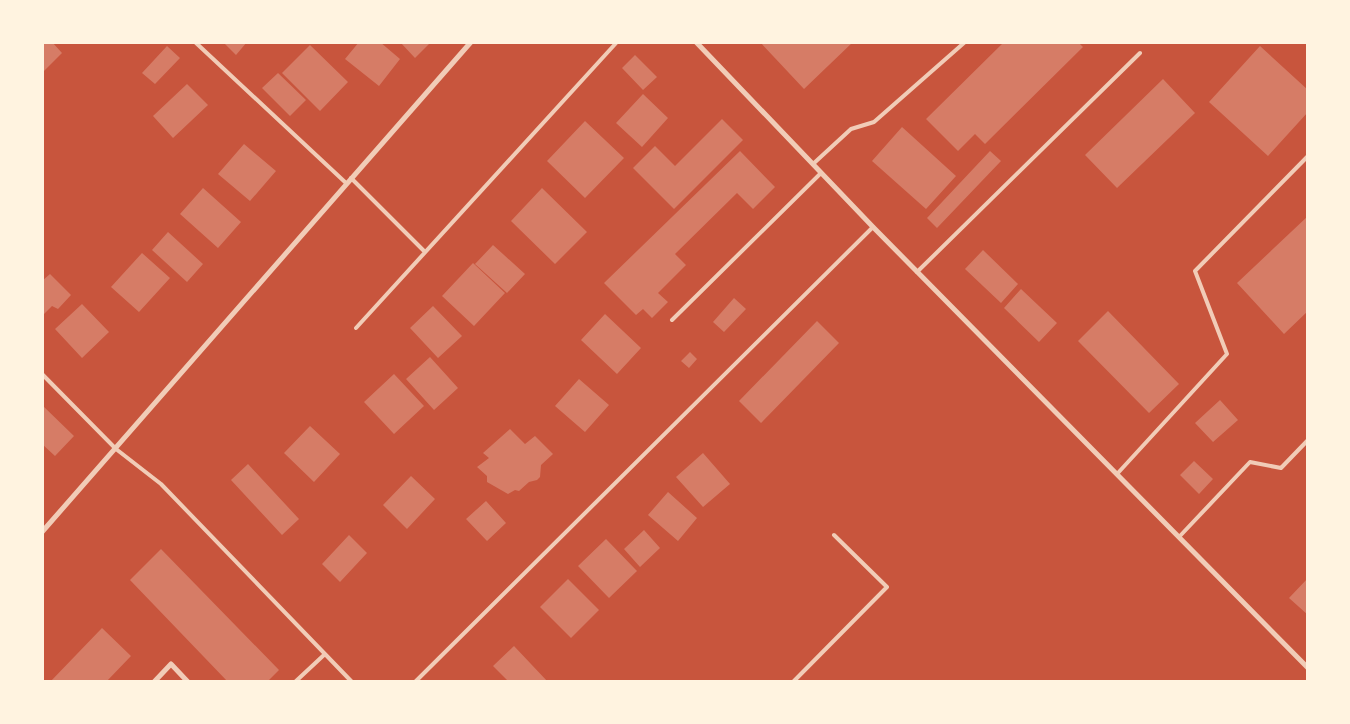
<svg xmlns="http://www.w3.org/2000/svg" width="1350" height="724" font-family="'Open Sans',sans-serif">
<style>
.building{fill:#d67c66}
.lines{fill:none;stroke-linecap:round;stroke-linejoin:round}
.service{stroke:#f1ccb7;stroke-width:4}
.minor{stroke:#f1ccb7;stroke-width:5}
</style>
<rect width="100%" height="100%" fill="#c8553d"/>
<!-- building -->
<path class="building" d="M42 42H52L62 53 42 73Z
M223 42H247L236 55Z
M359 42H380L400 59 379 86 345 59Z
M400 42H431L415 58Z
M760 42H853L804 89Z
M1004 42H1078L1083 47 985 144 975 134 958 151 926 119Z
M310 45 348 82 320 111 282 73Z
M167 46 180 58 155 84 142 73Z
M1260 46 1308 90V112L1268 156 1209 102Z
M635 55 657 77 643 90 622 68Z
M278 73 306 100 290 116 262 88Z
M1163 79 1195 113 1117 188 1085 155Z
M187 84 208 105 173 138 153 116Z
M643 94 668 118 642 147 616 123Z
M722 119 743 140 674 209 633 168 655 146 675 166Z
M585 121 624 158 585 198 547 161Z
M902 127 956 176 926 209 872 161Z
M244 144 276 171 250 201 218 174Z
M740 151 775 187 753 209 737 193 675 254 686 265 658 293 668 302 652 318 643 309 636 315 604 283Z
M990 151 1001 161 937 228 927 218Z
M203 188 241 222 218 248 180 214Z
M542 188 587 232 555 264 511 221Z
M1308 216V311L1284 334 1237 283Z
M168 232 203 264 187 282 152 250Z
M493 245 525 274 507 293 475 264Z
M983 250 1018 284 1001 303 965 269Z
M142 253 170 278 139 312 111 287Z
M473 263 505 293 474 326 442 296Z
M50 274 71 295 58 309 52 306 42 316V281Z
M1021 289 1057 323 1039 342 1004 308Z
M734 298 746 309 724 332 713 322Z
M82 304 109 332 82 358 55 329Z
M433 306 462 336 438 358 410 328Z
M1108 311 1179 384 1149 413 1078 341Z
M605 314 641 348 617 374 581 340Z
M817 321 839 343 761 423 739 401Z
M690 352 697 359 689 368 681 361Z
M430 357 458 388 434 410 406 379Z
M394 374 424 406 394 434 364 402Z
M579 379 609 405 585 432 555 406Z
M1220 400 1238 420 1213 442 1195 423Z
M42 405 74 436 55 456 42 444Z
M310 426 340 454 314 482 284 453Z
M510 429 525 444 535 436 553 454 541 465 540 477 537 480 529 482 519 491 515 490 508 494 487 482V476L477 467 489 458 483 453Z
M703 453 730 484 703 507 676 477Z
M1194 461 1213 479 1199 494 1180 475Z
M248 464 299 519 282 535 231 480Z
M411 476 435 499 407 529 383 505Z
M668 492 697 518 678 541 648 515Z
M486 501 506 523 487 541 466 519Z
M644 530 660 548 640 567 624 549Z
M349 535 367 553 340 582 322 564Z
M606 539 637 571 609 598 578 566Z
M161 549 279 670 267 682H228L130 580Z
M1308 578V615L1289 598Z
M568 579 599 610 571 638 540 607Z
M102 628 131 656 106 682H50Z
M514 646 548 682H509L493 666Z"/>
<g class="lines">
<!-- service -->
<path class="service" d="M195 42 346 183
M813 164 851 129 874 122 965 42
M351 178 425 252
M917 272 1140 53
M672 320 821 173
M356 328 617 42
M42 374 116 449 161 484 352 682
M1117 474 1227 354 1195 271 1308 156
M1179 537 1250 462 1281 468 1308 440
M295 682 325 654
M415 682 873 227
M793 682 887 587 834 535"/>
<!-- minor -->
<path class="minor" d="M696 42 873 227 1308 668
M42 532 471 42
M154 682 171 664 188 682"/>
</g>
<!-- border -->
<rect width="1350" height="724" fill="none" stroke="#fff3e0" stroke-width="88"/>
</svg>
